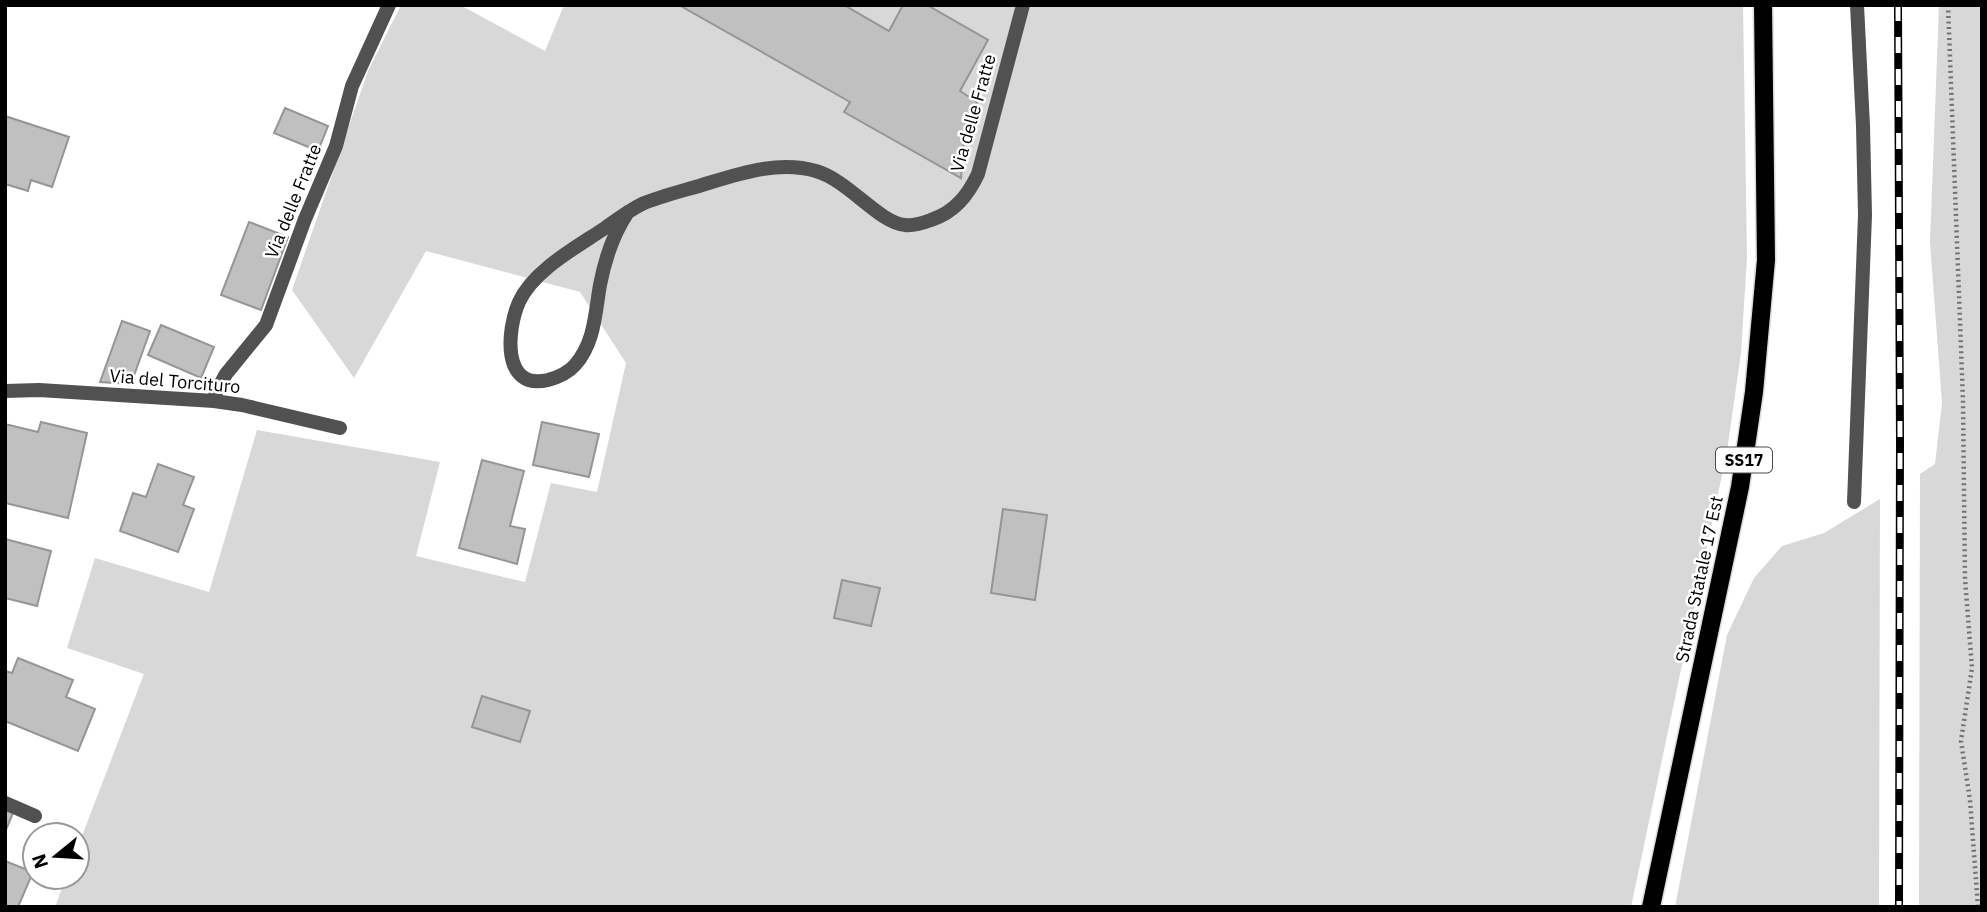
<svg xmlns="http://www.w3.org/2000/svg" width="1987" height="912" font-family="'IBM Plex Sans',sans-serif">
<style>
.green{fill:#d8d8d8}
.building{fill:#c0c0c0;stroke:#959595;stroke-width:2}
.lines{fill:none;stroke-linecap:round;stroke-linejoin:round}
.primary-casing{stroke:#dbdbdb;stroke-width:21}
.path{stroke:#737373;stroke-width:4.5;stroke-dasharray:2 3.5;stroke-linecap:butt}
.service{stroke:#515151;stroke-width:14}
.minor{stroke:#515151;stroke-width:14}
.primary{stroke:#000;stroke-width:18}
.rail-casing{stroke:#000;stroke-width:8}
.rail{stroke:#fff;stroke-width:5;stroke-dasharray:16;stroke-linecap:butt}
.labels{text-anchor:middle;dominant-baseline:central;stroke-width:5;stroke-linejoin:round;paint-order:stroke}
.shield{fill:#fff;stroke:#4c4c4c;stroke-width:2}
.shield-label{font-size:16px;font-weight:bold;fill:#000}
.street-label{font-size:18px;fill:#000;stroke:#fff}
</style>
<rect width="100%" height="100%" fill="#fff"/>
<!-- green -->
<path class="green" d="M401 5H460L545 51 564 5H1743L1747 257 1741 353 1727 451 1631 907H55L66 877H77V849L144 674 67 648 95 558 209 592 257 430 440 462 416 556 525 582 551 483 597 492 626 363 580 292 426 251 354 378 292 290 368 71Z
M1939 5H1982V907H1919L1920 474 1935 464 1942 403 1930 242Z
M1880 499 1879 907H1675L1727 635 1754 578 1782 546 1824 533Z"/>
<!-- building -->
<path class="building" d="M679 5H844L889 31 903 5H927L988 40 960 91 977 102 965 124 961 178 844 112 850 102Z
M285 108 328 126 318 151 274 133Z
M5 116 69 137 52 187 31 180 28 191 5 184Z
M249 222 288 237 261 310 221 295Z
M122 321 150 331 131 384 100 382Z
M161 325 214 347 201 378 148 355Z
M41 422 87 433 68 518 5 503V424L38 432Z
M542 422 599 434 589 477 533 465Z
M482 460 524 471 510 526 525 529 517 564 459 548Z
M158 464 194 477 183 505 194 509 178 552 120 531 133 493 146 497Z
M1003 509 1047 515 1035 600 991 593Z
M5 539 51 551 37 606 5 598Z
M842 580 880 588 871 626 834 618Z
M18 658 73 680 66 697 95 709 78 751 5 721V671L12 673Z
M482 696 530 711 520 742 472 727Z
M5 809 13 813 5 832Z
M5 861 33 872 18 907H5Z"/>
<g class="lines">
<!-- primary casing -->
<g class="primary-casing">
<path id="primary" d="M1651 907 1740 487 1754 392 1766 260 1763 5"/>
</g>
<!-- path -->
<path class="path" d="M1948 5 1963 401 1965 579 1972 668 1961 741 1970 800 1978 907"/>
<!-- service -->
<path class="service" d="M1854 502 1865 215 1863 126 1857 5
M5 803 35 816"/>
<!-- minor -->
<path class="minor" d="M628 212C613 234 605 259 600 285 595 313 595 342 575 365 568 373 559 377 548 380 501 391 507 329 519 302 533 271 575 248 602 230 615 221 628 211 642 204 661 196 682 191 702 185 738 174 778 160 816 171 848 180 879 223 905 225 914 226 923 223 931 220 955 212 968 195 978 174L1023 5
M5 391 39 390 214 401 242 405 340 428
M214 401 216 392 226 374 266 325 305 219 336 146 352 86 389 5"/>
<!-- primary -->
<use href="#primary" class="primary"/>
<!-- rail casing -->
<g class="rail-casing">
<path id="rail" d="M1898 5 1900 440 1899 907"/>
</g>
<!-- rail -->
<use href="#rail" class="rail"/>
</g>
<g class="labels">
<!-- shield labels -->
<rect class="shield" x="1716" y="447.5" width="56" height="25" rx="5"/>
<g class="shield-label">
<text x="1744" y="460">SS17</text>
</g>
<!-- street labels -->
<g class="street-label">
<text transform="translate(973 113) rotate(-74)">Via delle Fratte</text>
<text transform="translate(293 201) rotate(-68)">Via delle Fratte</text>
<text transform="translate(175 381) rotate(5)">Via del Torcituro</text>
<text transform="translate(1699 579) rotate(-78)">Strada Statale 17 Est</text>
</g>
</g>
<!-- border -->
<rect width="1987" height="912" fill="none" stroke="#000000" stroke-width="14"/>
<!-- north arrow -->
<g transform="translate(56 856) rotate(252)"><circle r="33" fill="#ffffff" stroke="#999999" stroke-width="2"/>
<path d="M0-5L12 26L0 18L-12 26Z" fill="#000000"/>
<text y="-10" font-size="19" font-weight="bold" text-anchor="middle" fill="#000000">N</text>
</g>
</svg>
